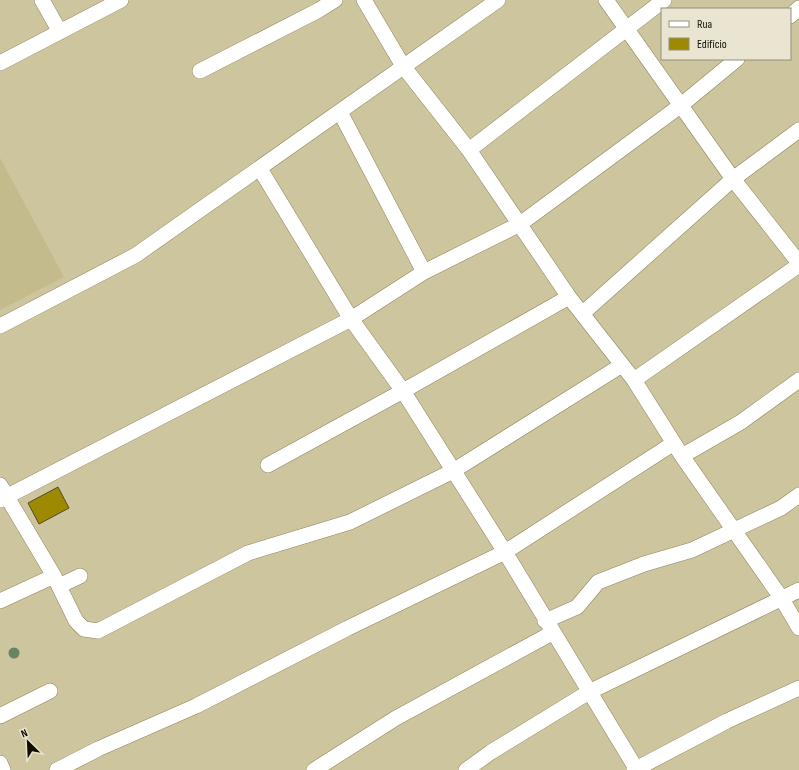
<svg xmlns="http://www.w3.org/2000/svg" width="799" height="770" font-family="'Sofia Sans Condensed',sans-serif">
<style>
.built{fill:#c4bb8c}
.building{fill:#9d8902;stroke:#524b26}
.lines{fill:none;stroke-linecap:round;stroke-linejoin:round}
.minor-casing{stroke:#8c855e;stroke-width:16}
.minor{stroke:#fff;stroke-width:15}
.tree{fill:#678463}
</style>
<rect width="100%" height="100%" fill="#cdc59d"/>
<!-- built -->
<path class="built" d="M0 158 64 277 0 310Z"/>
<!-- building -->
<path class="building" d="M58 487 69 508 39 524 28 503Z"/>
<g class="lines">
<!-- minor casing -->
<g class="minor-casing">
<path id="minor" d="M42 0 60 32
M364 0 403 66 469 150 569 297 634 380 682 456 782 599 799 628
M606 0 733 179 799 263
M790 16 799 8
M0 63 121 0
M200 71 319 10 335 0
M340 112 424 272
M469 150 664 0
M260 169 351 319 403 391 505 552 637 770
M583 313 733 179 799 130
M0 326 136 255 498 0
M634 380 799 265
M682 456 741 422 799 380
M268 465 403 391 569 297
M0 485 54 576 76 621 84 629 98 631 248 553 350 522 453 471 622 365
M0 500 351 319 424 272 520 224 680 106 737 59
M59 586 80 576
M0 601 54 576
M545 621 577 607 598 582 644 564 692 550 781 508 799 495
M0 716 50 691
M0 763 3 770
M57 770 98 749 196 706 348 628 505 552 674 443
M314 770 396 718 552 633
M466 770 491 752 589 692 799 590
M634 770 727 721 799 688"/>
</g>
<!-- minor -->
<use href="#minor" class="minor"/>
</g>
<!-- trees -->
<circle class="tree" cx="14" cy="653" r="5.5"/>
<!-- legend -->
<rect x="661" y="8" width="130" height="52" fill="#e9e5d1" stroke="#928f7e"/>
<rect x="669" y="21" width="20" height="6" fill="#ffffff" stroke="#928f7e"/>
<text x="697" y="28" font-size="12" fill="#100d02">Rua</text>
<rect x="669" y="38" width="20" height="12" fill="#9d8902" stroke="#928f7e"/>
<text x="697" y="48" font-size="12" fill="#100d02">Edifício</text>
<!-- north arrow -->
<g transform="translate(28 742) rotate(336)" stroke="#e9e5d1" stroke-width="3" paint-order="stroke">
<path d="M0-3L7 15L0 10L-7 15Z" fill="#100d02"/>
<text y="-6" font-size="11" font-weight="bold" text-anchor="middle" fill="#100d02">N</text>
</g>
</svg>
